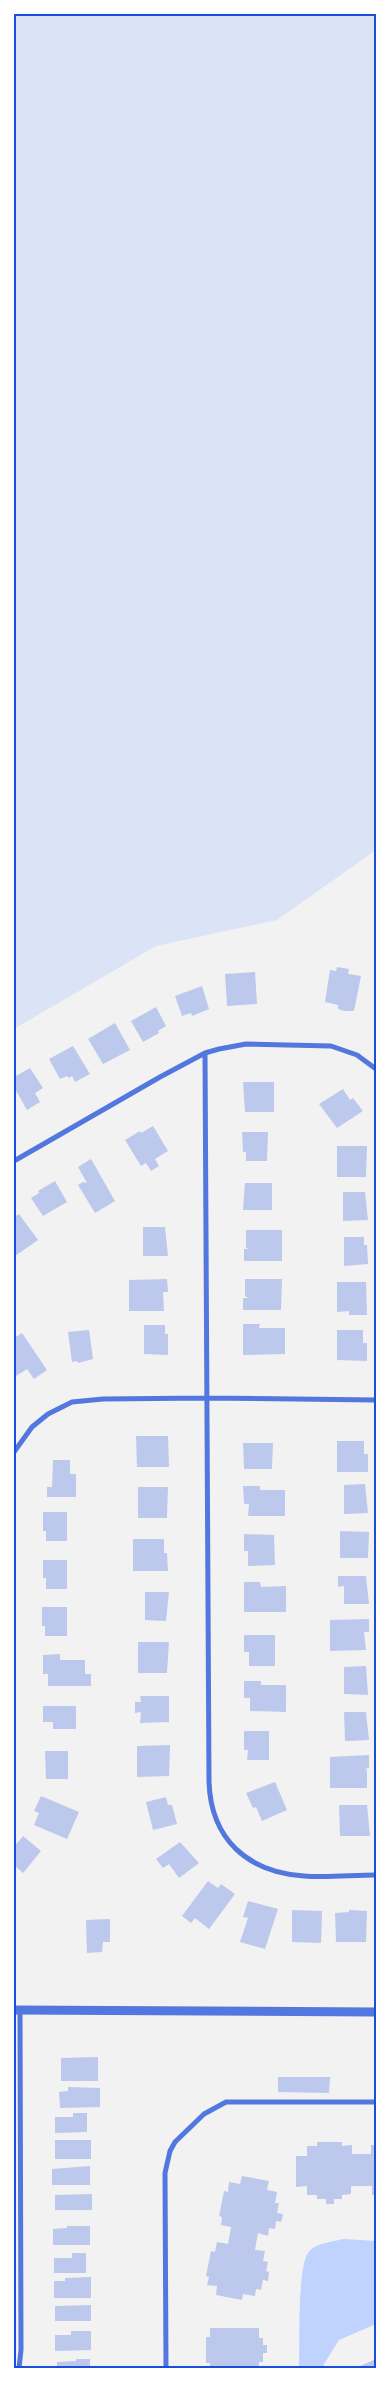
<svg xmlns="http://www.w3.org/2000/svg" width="390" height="2382" font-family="'Work Sans',sans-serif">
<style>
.green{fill:#dbe4f7}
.water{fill:#bfd3fe}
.building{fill:#bdc9ec}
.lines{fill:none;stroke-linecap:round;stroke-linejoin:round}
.minor{stroke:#5277de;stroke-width:5}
.tertiary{stroke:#5277de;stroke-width:9}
.neatline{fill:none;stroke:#1d4ed8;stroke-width:2}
</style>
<rect width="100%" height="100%" fill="#f2f2f2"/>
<!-- green -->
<path class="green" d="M14 14H376V850L277 920 156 946 14 1029Z"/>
<!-- water -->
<path class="water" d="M343 2239 376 2241V2324L339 2340 324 2364V2368H299C300 2345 297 2270 308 2253 314 2243 333 2242 343 2239Z"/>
<!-- building -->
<path class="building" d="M337 967 349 969 348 974 361 976 354 1011H344L338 1009V1005L325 1002 330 970 336 971Z
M255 972 257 1004 227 1006 225 974Z
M202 986 209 1009 192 1016 191 1013 182 1016 175 996Z
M156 1007 166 1026 158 1031 159 1033 143 1042 131 1021Z
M115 1023 130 1050 103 1064 88 1039Z
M73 1046 90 1074 75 1082 72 1076 69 1078 67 1076 60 1079 49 1059Z
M30 1068 43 1088 35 1093 40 1102 27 1110 14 1087V1077Z
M243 1082H274V1112H245Z
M343 1089 350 1100 353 1098 363 1111 337 1128 319 1104Z
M153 1126 168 1151 155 1159 159 1166 151 1171 146 1163 141 1166 125 1140 140 1131 141 1133Z
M242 1132H268L267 1161H246V1152H243Z
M337 1146H367L366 1177H337Z
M91 1159 115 1201 95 1213 78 1185 83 1182 87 1183 78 1167Z
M55 1181 67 1202 43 1216 31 1198 39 1193 38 1191Z
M245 1183H272V1210H243Z
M343 1192H365L368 1220 343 1221Z
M19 1214 38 1240 15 1256 14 1217Z
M143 1227H165L168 1256H143Z
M246 1230H282V1261H244V1249H248L246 1247Z
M344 1237H364V1245H367L368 1264 344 1266Z
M167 1279 168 1292H163L164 1311H129V1280Z
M245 1279H282L281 1310H243V1298H248L245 1296Z
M337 1282H366L367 1315H349V1311L337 1312Z
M243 1324H260L259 1328H285V1354L243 1355Z
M144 1325H165V1334H168V1355L144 1354Z
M89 1330 93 1359 78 1363 77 1361 72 1362 68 1332Z
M337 1330H363V1343H367V1361L337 1360Z
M22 1333 47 1370 34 1379 27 1369 16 1376 14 1372V1338Z
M136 1436H168L169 1467H137Z
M337 1441H364V1454H368V1472H337Z
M243 1443H273L272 1469H244Z
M53 1460H70V1474H76V1497H47V1487H52Z
M365 1484 368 1513 344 1514V1485Z
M243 1486H260V1490H285V1516H248L249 1504H244Z
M138 1487H168L167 1518H138Z
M43 1512H67V1541H46V1531H43Z
M340 1531 369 1532 368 1558H340Z
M244 1534 274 1535 275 1565 248 1566V1551H244Z
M133 1539H164V1553H167L168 1571H133Z
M43 1560H67V1589H46V1578H43Z
M338 1576H366L369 1604H344V1586L338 1587Z
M244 1582H260L261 1587 286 1586V1612H244Z
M145 1592H169L166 1621 145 1620Z
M42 1607H67V1636H45V1626H42Z
M369 1619V1632H364L366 1650 330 1651V1620Z
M244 1635H275V1666H249V1652H244Z
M138 1642H169L167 1673H138Z
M60 1654V1660H85V1674H91V1686H48V1674H43V1655Z
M366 1666 368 1695 344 1694V1667Z
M244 1681H261V1685H286V1712L250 1711V1698H244Z
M140 1696H169V1722L140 1723 141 1712 135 1713V1702H141Z
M43 1706H76V1729H53V1722H43Z
M344 1712H366L369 1740 345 1741Z
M244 1731H269V1760H247L248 1750H244Z
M170 1745 169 1776 137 1777V1746Z
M45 1751H68V1779H46Z
M369 1755V1768L365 1769 367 1770V1788H330V1757Z
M275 1782 287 1810 262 1821 256 1807 253 1808 246 1793Z
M41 1796 79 1812 67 1839 34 1825 39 1813 34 1811Z
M166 1797 168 1805H172L177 1824 153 1830 146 1802Z
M339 1805H367L370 1836H340Z
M23 1836 41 1851 23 1873 14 1865V1847Z
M180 1842 199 1863 179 1878 169 1864 163 1868 156 1859Z
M208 1881 218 1888 221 1884 235 1894 209 1929 195 1918 191 1923 182 1916Z
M248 1901 278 1909 265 1949 240 1942 248 1918 243 1917Z
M292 1910 322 1911 321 1943 292 1942Z
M349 1910 367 1911 366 1942H336L335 1913 349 1912Z
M110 1919V1942H103L102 1952 87 1953 86 1920Z
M98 2057V2081H61V2058Z
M278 2077H330L329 2093 278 2092Z
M68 2087 100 2088V2107L60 2108 59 2092 68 2091Z
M73 2113H87V2132L55 2133V2117H73Z
M55 2140H91V2159H55Z
M317 2142H342V2146L352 2145V2154H371V2145H376V2195H372V2186H351V2194L342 2195V2199H334V2204H326V2199H317V2195H307V2186L296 2187V2156H307V2146H317Z
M90 2166V2185H52V2169Z
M242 2176 269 2181 267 2190 277 2192 275 2203H279L277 2213 283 2214 281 2222 276 2221 275 2229 269 2228 268 2236 258 2233 255 2250 265 2251 263 2261 268 2262 266 2271 269 2272 268 2281 263 2280 261 2290 256 2289 255 2296 243 2294 242 2300 216 2295 217 2286 207 2285 209 2277 206 2276 211 2251 215 2252 217 2242 228 2244 231 2227 221 2225 222 2217 219 2216 224 2191 228 2192 229 2182 240 2184Z
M92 2194V2210H55V2195Z
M67 2226H90V2245H53V2229L67 2228Z
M72 2253H86V2273H54V2258H72Z
M91 2277V2298H54V2281H65V2278Z
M91 2305V2321H55V2306Z
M210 2328H259V2338H263V2345H267V2353H263V2362H259V2368H210V2363H206V2337H210Z
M71 2331H91V2350L55 2351V2335H71Z
M76 2359H90V2368H57V2362L76 2361Z
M376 2359V2368L358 2367Z"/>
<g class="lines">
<!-- minor -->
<path class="minor" d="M205 1053 209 1782C211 1839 247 1872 304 1876 327 1878 352 1875 376 1875
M14 1161 160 1077 205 1053 219 1049 246 1044 331 1046 357 1055 376 1069
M14 1452 32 1427 48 1414 72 1402 103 1399 206 1398 376 1400
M19 2368 21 2350 20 2010
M166 2368 165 2173 170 2151 175 2142 204 2114 226 2102H376"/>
<!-- tertiary -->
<path class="tertiary" d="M14 2010 376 2012"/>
</g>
<!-- border -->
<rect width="390" height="2382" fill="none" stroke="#ffffff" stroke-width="30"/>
<rect x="15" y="15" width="360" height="2352" class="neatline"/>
</svg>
